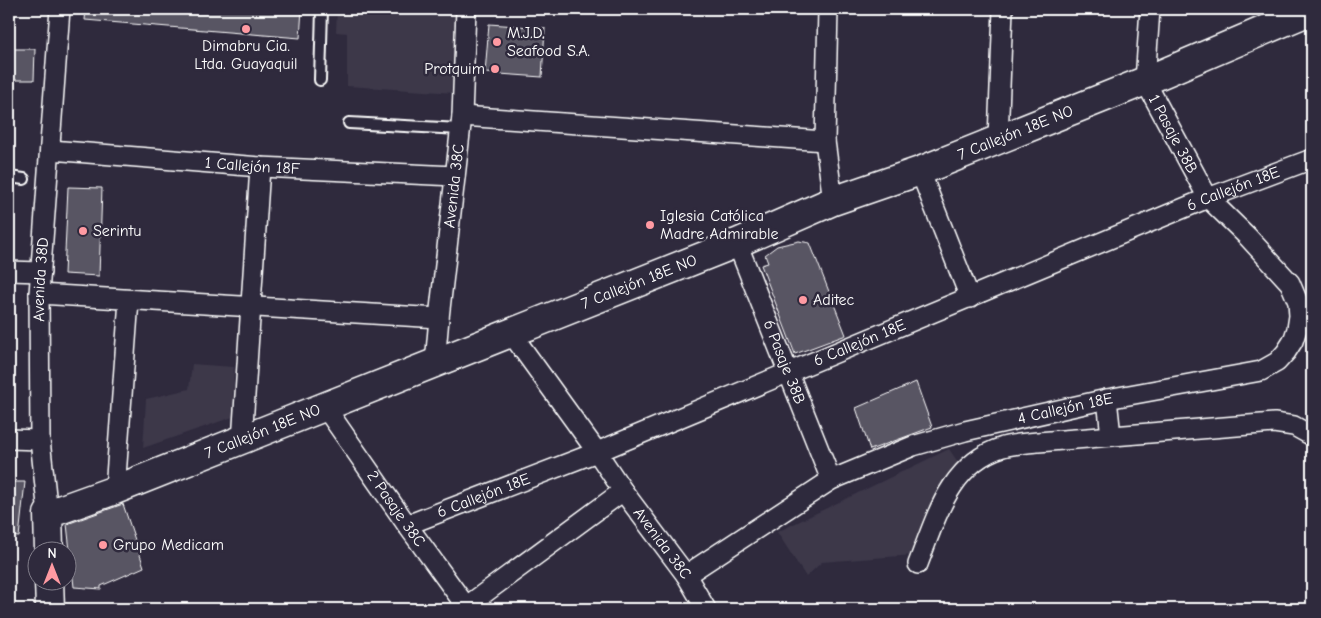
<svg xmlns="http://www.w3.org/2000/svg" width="1321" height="618" font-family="'Comic Neue',sans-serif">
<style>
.built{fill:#3c3749}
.building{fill:#595564;stroke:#fff}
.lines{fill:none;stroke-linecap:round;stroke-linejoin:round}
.lane-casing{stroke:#fff;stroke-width:14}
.street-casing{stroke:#fff;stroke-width:22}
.secondary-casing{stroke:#fff;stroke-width:31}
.lane{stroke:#2f2a3d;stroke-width:10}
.street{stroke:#2f2a3d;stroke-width:19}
.secondary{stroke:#2f2a3d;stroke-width:28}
.poi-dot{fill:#ff9aa2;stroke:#2f2a3d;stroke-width:2}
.labels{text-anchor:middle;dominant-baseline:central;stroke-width:5;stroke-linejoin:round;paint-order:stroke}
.poi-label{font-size:16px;fill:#fff;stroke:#2f2a3d;text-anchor:start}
.street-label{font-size:16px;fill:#fff;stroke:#2f2a3d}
</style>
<rect width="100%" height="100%" fill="#2f2a3d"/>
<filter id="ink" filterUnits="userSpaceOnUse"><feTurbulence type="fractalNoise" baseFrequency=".02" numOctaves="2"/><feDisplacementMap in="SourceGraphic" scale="10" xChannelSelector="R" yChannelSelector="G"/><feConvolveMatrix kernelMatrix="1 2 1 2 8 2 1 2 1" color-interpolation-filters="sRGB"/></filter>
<g filter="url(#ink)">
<!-- built -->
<path class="built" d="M337 9H457L455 93 347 86V33L336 32Z
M192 364 234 367 233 417 143 448 146 399 189 389Z
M949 449 960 465 914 555 822 562 806 577 777 532Z"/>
<!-- building -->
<path class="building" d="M86 9H302L300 38 85 20Z
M489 24 545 28 542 77 485 73Z
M9 49H35L34 80H9Z
M68 187 102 188 99 276 64 274Z
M799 241 810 243 846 335 795 354 761 265 768 263 765 255 777 246Z
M916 382 932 427 870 450 856 408Z
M9 482H25L19 537 9 536Z
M123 504 144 567 101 586V589L74 587 67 524Z"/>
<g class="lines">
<!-- lane casing -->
<g class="lane-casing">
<path id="lane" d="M320 80 322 9
M349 123 460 129
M9 177 24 179"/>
</g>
<!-- street casing -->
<g class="street-casing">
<g id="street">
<path d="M828 9 825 141 833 201"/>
<path d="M462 116 825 141"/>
<path d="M998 139 1003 9"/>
<path id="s1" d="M51 150 260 167 455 176"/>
<path d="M920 171 970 298"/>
<path id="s2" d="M737 243 831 480"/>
<path d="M9 271 41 272"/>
<path d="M39 294 439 318"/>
<path id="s3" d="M511 333 597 452 623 491 686 575 706 609"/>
<path id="s4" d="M435 363 439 318 462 116 466 9"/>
<path d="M1107 399 1111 436"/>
<path id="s5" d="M325 407 407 525 468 609"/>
<path d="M9 439 40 440"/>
<path d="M242 441 260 167"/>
<path d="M115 490 129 300"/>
<path id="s6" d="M48 514 40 440 39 294 60 9"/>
<path id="s7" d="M407 525 597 452 1208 198 1312 159"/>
<path d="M918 564C936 518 950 463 1003 447 1014 444 1026 443 1038 442L1274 423 1294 426 1312 436"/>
<path id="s8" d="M686 575 831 480 913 446 965 431 1107 399 1261 371 1277 362 1286 352 1293 341 1297 329 1299 316 1298 302 1290 283 1247 236 1208 198 1145 81 1150 9"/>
<path d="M467 606 623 491"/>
</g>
</g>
<!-- secondary casing -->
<g class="secondary-casing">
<g id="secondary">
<path id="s9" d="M49 550 48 514 115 490 737 243 833 201 920 171 1145 81 1312 10"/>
<path d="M49 580 50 609"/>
</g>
</g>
<!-- lane -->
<use href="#lane" class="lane"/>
<!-- street -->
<use href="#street" class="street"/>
<!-- secondary -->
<use href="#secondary" class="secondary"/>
</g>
</g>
<!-- markers -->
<g class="poi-dot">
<circle cx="246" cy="29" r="5"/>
<circle cx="497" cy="42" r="5"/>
<circle cx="495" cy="69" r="5"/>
<circle cx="650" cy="225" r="5"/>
<circle cx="83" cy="231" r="5"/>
<circle cx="803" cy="300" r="5"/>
<circle cx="103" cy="545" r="5"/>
</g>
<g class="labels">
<!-- poi labels -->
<g class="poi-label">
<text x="507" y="33">M.J.D.<tspan x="507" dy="18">Seafood S.A.</tspan></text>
<text x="246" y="46" text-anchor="middle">Dimabru Cia.<tspan x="246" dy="18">Ltda. Guayaquil</tspan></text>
<text x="485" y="69" text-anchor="end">Protquim</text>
<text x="660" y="216">Iglesia Católica<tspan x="660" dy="18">Madre Admirable</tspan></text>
<text x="93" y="231">Serintu</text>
<text x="813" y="300">Aditec</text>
<text x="113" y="545">Grupo Medicam</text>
</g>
<!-- street labels -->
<g class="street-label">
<text stroke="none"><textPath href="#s9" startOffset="1076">7 Callejón 18E NO</textPath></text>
<text transform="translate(1173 134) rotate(62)">1 Pasaje 38B</text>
<text stroke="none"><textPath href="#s1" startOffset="202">1 Callejón 18F</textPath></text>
<text stroke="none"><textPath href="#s4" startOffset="178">Avenida 38C</textPath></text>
<text stroke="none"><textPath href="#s7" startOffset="892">6 Callejón 18E</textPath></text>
<text stroke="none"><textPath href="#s6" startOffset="235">Avenida 38D</textPath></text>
<text stroke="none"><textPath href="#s9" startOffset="671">7 Callejón 18E NO</textPath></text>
<text stroke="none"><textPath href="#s7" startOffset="488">6 Callejón 18E</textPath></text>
<text stroke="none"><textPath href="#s2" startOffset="128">6 Pasaje 38B</textPath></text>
<text stroke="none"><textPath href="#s8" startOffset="419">4 Callejón 18E</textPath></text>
<text stroke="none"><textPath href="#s9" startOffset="266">7 Callejón 18E NO</textPath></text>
<text stroke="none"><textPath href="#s7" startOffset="82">6 Callejón 18E</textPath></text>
<text stroke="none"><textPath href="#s5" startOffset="124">2 Pasaje 38C</textPath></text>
<text stroke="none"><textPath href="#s3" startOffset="259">Avenida 38C</textPath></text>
</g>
</g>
<!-- margin -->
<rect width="1321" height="618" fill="none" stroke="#2f2a3d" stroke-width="30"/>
<rect x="15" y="15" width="1291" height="588" fill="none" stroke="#fff" stroke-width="2" filter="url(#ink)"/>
<!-- north arrow -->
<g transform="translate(52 566)"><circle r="24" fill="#2f2a3d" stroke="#827f8b"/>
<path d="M0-4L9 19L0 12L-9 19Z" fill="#ff9aa2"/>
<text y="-8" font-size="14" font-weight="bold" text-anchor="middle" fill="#ffffff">N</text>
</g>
</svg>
